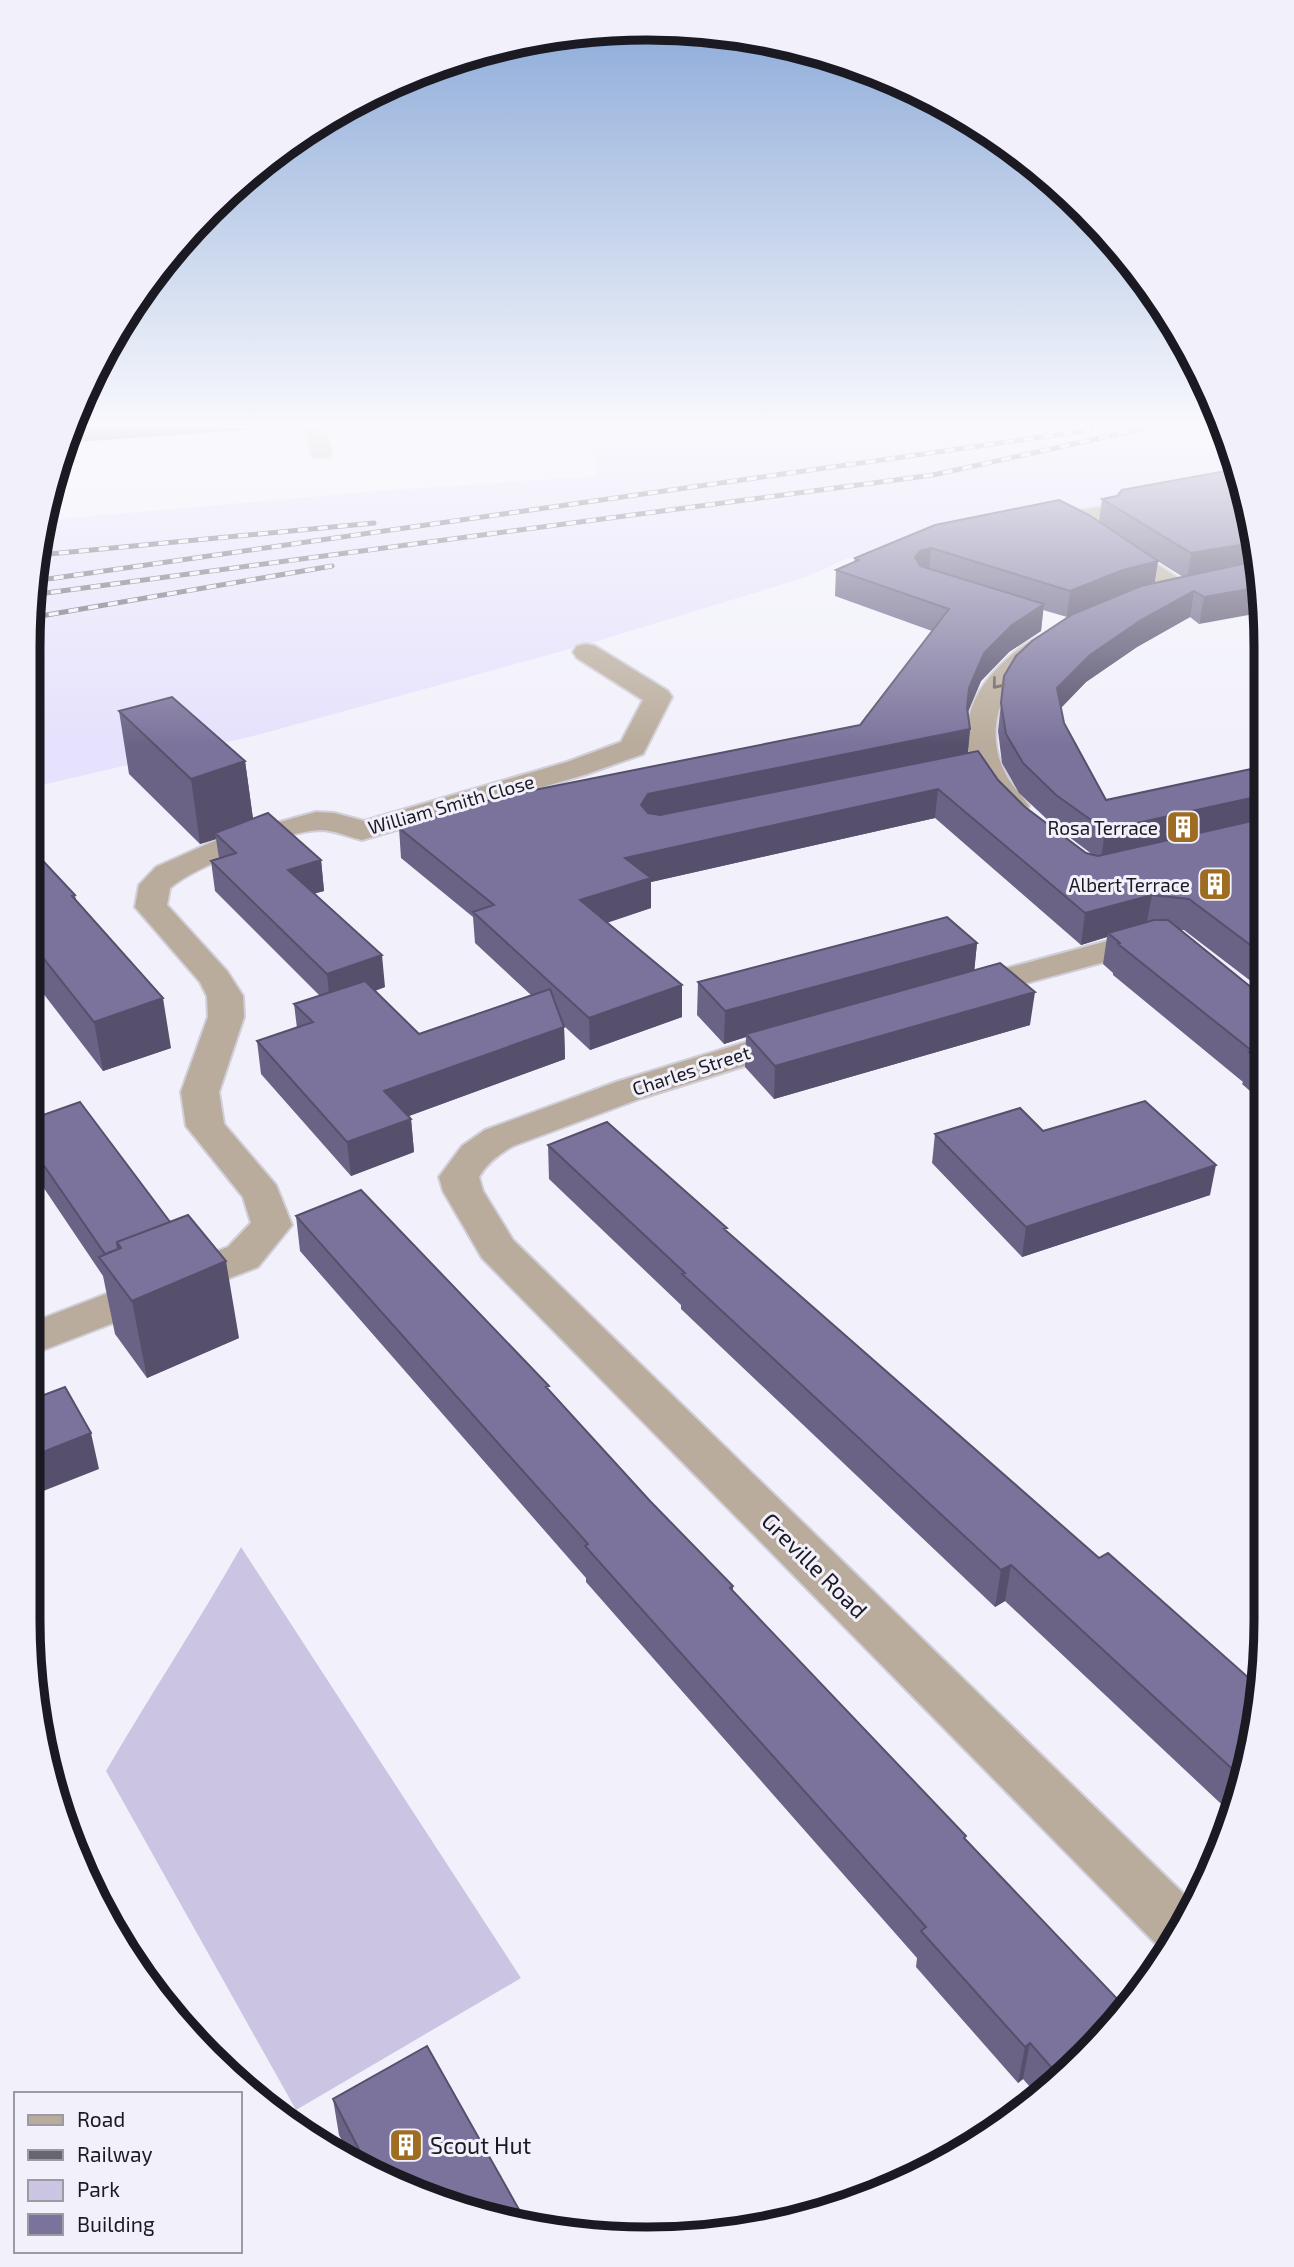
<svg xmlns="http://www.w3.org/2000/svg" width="1294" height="2267" font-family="'Exo 2',sans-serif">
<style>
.built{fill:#e6e1fc}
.green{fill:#cbc5e3}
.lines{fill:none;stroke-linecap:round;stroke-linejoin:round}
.minor-casing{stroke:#d0ced8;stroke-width:4}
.minor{fill:#b9ac9c;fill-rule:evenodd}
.rail-casing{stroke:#67666f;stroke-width:5}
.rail{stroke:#f2f1fb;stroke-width:3.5;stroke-dasharray:10;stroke-linecap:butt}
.wall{fill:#6a6385;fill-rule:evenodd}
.shaded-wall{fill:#56506c}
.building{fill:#7b739b;stroke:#56506c;stroke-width:2}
.oneway{stroke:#6a625f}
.labels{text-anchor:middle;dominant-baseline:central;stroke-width:6;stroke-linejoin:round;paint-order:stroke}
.street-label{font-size:19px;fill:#1b1922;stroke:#f2f1fb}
.poi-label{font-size:19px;fill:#1b1922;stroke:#f2f1fb;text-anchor:end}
.near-street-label{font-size:23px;fill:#1b1922;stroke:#f2f1fb}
.near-poi-label{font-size:23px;fill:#1b1922;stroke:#f2f1fb;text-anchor:start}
.rim{fill:none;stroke:#1b1922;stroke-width:9}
</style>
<rect width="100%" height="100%" fill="#f2f1fb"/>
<!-- built -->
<path class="built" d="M880 428H1224L1233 448 1240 480 883 548 846 559 806 577 581 646 261 734 29 788V606L47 520 390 490 597 476 592 450 742 444Z"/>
<!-- green -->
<path class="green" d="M241 1547 521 1978 296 2110 106 1771C150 1695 198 1623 241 1547Z"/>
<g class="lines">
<!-- minor casing -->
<g class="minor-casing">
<path id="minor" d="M304 428H325L332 452 329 457H313Z
M1105 506 1113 508 1117 513 1113 518 1092 522 1192 587 1196 592 1192 597 1183 600 1174 597 1087 538 1059 524 1055 519 1059 514Z
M1048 634 1057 636 1061 642C1052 655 1035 662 1023 672 992 701 987 744 1009 780 1015 789 1023 797 1029 806L1025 812C1006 817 1001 810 990 796 953 747 962 699 1007 659 1019 648 1033 638 1048 634Z
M586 644 595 646 668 691 672 697 643 754 587 774 362 840C348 837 335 830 320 830 286 831 197 865 170 888L167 905 227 971 243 996 244 1017 219 1092 224 1124 276 1185 292 1225 258 1267 28 1356V1324L228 1247 251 1223 243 1197 186 1126 181 1092 208 1017 207 996 200 982 135 907 139 885 156 867 221 838 316 812 334 813 364 821 567 762 621 742 643 700 577 658 573 652 577 646Z
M1155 928 1167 931 1172 938 1167 945 964 1000 952 997 947 990 952 983Z
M795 1027 808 1030 813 1038 808 1046 642 1098 513 1146C499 1154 487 1163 479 1177L483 1191 513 1240 1192 1902 1168 1950 1159 1947 482 1258 443 1191 439 1177 462 1146 485 1130 616 1082Z"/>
</g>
<!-- minor -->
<use href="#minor" class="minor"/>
<!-- rail casing -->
<g class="rail-casing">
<path id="rail" d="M39 555 374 523
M34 581 1091 430
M31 595 933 475 1146 428
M29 618 332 566"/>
</g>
<!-- rail -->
<use href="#rail" class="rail"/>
</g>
<!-- wall -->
<path class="wall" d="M1237 469 1199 624 1190 617 1137 647 1086 682 1061 708 1064 723 1106 800 1265 766V992L1184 930H1179L1257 992 1265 993V1104L1242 1084 1243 1082 1113 975V973L1103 964 1107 937 1081 945 935 818 651 882V908L607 923 682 985V1017L590 1050 564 1026 565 1059 409 1116 411 1119 414 1152 351 1176 261 1074 257 1041 297 1028 294 1004 320 996 215 891 211 861 219 858 216 839 200 844 129 774 119 711 245 761 253 819 321 860 324 891 315 893 385 987 375 991 419 1034 531 995 475 943 473 917 401 858 399 828 860 725 932 631 835 596 836 570 854 562 855 558 1099 522 1102 499ZM1151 557 1183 577 1154 583 1158 561ZM1043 610 1067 617 1070 616 1004 676 998 731 1002 763 1019 793 1052 824 1093 855 1086 853 1025 807 968 753 970 729 968 712 981 681 1009 652 1041 631Z
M29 846 75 895 76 900 171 1048 103 1071 29 975Z
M977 943 974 970 1030 1025 774 1099 745 1067 746 1037 724 1044 697 1015 698 982Z
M29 1120 239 1338 147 1378 115 1334 103 1276 29 1166Z
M935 1134 1210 1195 1022 1257 932 1163Z
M548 1145 726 1231 1099 1558 1259 1687 1234 1816 1005 1601 995 1607 681 1309V1305L549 1179Z
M296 1216 549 1390 650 1501 733 1586V1591L966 1840 1123 2005 1038 2096 1023 2079 1018 2083 916 1967 917 1958 586 1582V1578L300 1251Z
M333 2099 486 2218 350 2156 339 2135Z"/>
<!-- shaded-wall -->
<path class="shaded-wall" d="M71 428H274L63 443Z
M1252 543 1257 566 1187 579 1191 553Z
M931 548 929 573 918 577 915 557 920 551Z
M1158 561 1154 587 1119 596 1067 617 1070 591 1123 570Z
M1261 587 1265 612 1199 624 1204 597Z
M1194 591 1190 617 1137 647 1086 682 1053 716 1057 688 1090 655 1141 620Z
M1044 604 1041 631 1009 652 981 681 966 716 969 688 984 653 1012 625Z
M970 729 967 758 648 823 641 805 648 794Z
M245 761 254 826 215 833 216 839 200 844 191 779Z
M938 789 935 818 651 882V908L581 931 580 900 625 858Z
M1265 795 1264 823 1101 860 1105 830Z
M321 860 324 891 292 900 288 870Z
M1152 895 1146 926 1108 933 1107 937 1081 945 1085 913Z
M977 943 974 974 746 1034V1037L724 1044 725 1011Z
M382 955 385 987 330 1006 327 974Z
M682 985V1017L590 1050 589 1018Z
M1035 992 1030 1025 774 1099 775 1066Z
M163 998 171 1048 103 1071 94 1022Z
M564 1027 565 1059 387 1124 384 1091Z
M411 1119 414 1152 351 1176 347 1142Z
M1216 1165 1210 1195 1022 1257 1026 1227Z
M226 1261 239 1338 147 1378 132 1301Z
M91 1433 99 1469 28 1497V1458Z
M1011 1565 1005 1601 995 1607 1001 1570Z
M1030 2043 1023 2079 1018 2083 1025 2047Z"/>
<!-- building -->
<path class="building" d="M1237 469 1252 543 1191 553 1102 499 1117 496 1122 490Z
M1059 500 1089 515 1158 561 1123 570 1070 591 931 548 920 551 915 557 920 566 1044 604 1012 625 984 653 969 688 967 708 970 729 648 794 641 805 648 813 660 815 978 751 998 780 1025 807 1086 853 1098 856 1265 818V956L1189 899 1152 895 1085 913 938 789 625 858 651 878 580 900 682 985 589 1018 473 912 494 905 399 828 504 796 860 725 949 609 836 570 859 560 855 558 935 525Z
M1256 561 1261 587 1204 597 1194 591 1141 620 1090 655 1057 688 1064 723 1106 800 1265 766V795L1105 830 1056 795 1023 763 1006 734 1001 703 1004 676 1016 656 1032 641 1073 614 1141 586Z
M172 697 245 761 191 779 119 711Z
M268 813 321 860 288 870 382 955 327 974 211 861 236 853 215 833Z
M29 846 75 895 72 896 163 998 94 1022 29 940Z
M947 917 977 943 725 1011 698 982Z
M1154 920H1168L1257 992 1265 993V1065L1249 1052 1252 1051 1118 944 1120 943 1108 933Z
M1000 963 1035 992 775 1066 746 1034Z
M365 981 419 1034 550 989 564 1027 384 1091 411 1119 347 1142 257 1041 313 1022 294 1004Z
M1145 1101 1216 1165 1026 1227 935 1134 1020 1108 1043 1131Z
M80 1102 170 1222 117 1242 118 1249 105 1254 29 1144V1120Z
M607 1122 727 1228 724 1229 1099 1558 1108 1553 1259 1687 1241 1777 1011 1565 1001 1570 682 1274 685 1273 548 1145Z
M361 1190 549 1386 546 1387 650 1501 733 1586 730 1588 966 1836 964 1838 1123 2005 1058 2075 1030 2043 1025 2047 921 1931 926 1927 585 1546 588 1544 296 1216Z
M188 1215 226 1261 132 1301 99 1257 121 1248 117 1242Z
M65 1387 91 1433 28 1458V1401Z
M427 2046 526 2222 486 2218 366 2163 333 2099Z"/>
<!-- one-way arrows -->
<defs><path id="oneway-chevron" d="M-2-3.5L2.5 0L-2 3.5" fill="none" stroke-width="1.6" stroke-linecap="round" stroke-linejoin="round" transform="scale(1.75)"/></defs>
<use class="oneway" href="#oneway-chevron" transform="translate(997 684) rotate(129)"/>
<!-- sky -->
<linearGradient id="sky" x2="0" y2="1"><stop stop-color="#89a8d7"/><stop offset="0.57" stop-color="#f9f9fd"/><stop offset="1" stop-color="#f9f9fd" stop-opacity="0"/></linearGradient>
<rect width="1294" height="746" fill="url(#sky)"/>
<!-- icons -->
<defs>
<g id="building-square" transform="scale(1.75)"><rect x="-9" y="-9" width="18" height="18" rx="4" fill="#9e6d21" stroke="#f2f1fb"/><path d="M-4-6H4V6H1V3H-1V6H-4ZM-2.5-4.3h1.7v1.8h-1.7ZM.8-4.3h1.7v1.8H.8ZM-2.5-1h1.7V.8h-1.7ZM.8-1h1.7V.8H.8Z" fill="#fff"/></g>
</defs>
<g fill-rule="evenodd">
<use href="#building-square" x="1183" y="827"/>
<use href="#building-square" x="1215" y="884"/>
<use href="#building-square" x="406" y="2145"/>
</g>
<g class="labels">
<!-- street labels -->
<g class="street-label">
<text transform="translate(451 804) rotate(-16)">William Smith Close</text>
<text transform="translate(691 1070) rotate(-18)">Charles Street</text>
</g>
<!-- poi labels -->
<g class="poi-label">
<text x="1158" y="827">Rosa Terrace</text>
<text x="1190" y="884">Albert Terrace</text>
</g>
<!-- near-street labels -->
<g class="near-street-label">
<text transform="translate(815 1565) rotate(45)">Greville Road</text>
</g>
<!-- near-poi labels -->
<g class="near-poi-label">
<text x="430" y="2145">Scout Hut</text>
</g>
</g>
<!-- crop -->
<path d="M0 0H1294V2267H0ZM647 40H647A607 607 0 0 1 1254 647V1620A607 607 0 0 1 647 2227H647A607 607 0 0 1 40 1620V647A607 607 0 0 1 647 40Z" fill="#f2f1fb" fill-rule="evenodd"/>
<path class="rim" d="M647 40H647A607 607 0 0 1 1254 647V1620A607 607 0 0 1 647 2227H647A607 607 0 0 1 40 1620V647A607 607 0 0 1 647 40Z"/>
<!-- legend -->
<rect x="14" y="2092" width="228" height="161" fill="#f2f1fb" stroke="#9c9ba4" stroke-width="2"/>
<rect x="28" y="2115" width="35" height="10" fill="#b9ac9c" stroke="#9c9ba4" stroke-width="2"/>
<text x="77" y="2127" font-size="21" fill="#1b1922">Road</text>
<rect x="28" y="2150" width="35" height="10" fill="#67666f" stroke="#9c9ba4" stroke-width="2"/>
<text x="77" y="2162" font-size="21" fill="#1b1922">Railway</text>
<rect x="28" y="2180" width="35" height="21" fill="#cbc5e3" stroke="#9c9ba4" stroke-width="2"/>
<text x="77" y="2197" font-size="21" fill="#1b1922">Park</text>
<rect x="28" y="2214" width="35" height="21" fill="#7b739b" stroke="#9c9ba4" stroke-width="2"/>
<text x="77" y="2232" font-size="21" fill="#1b1922">Building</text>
</svg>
